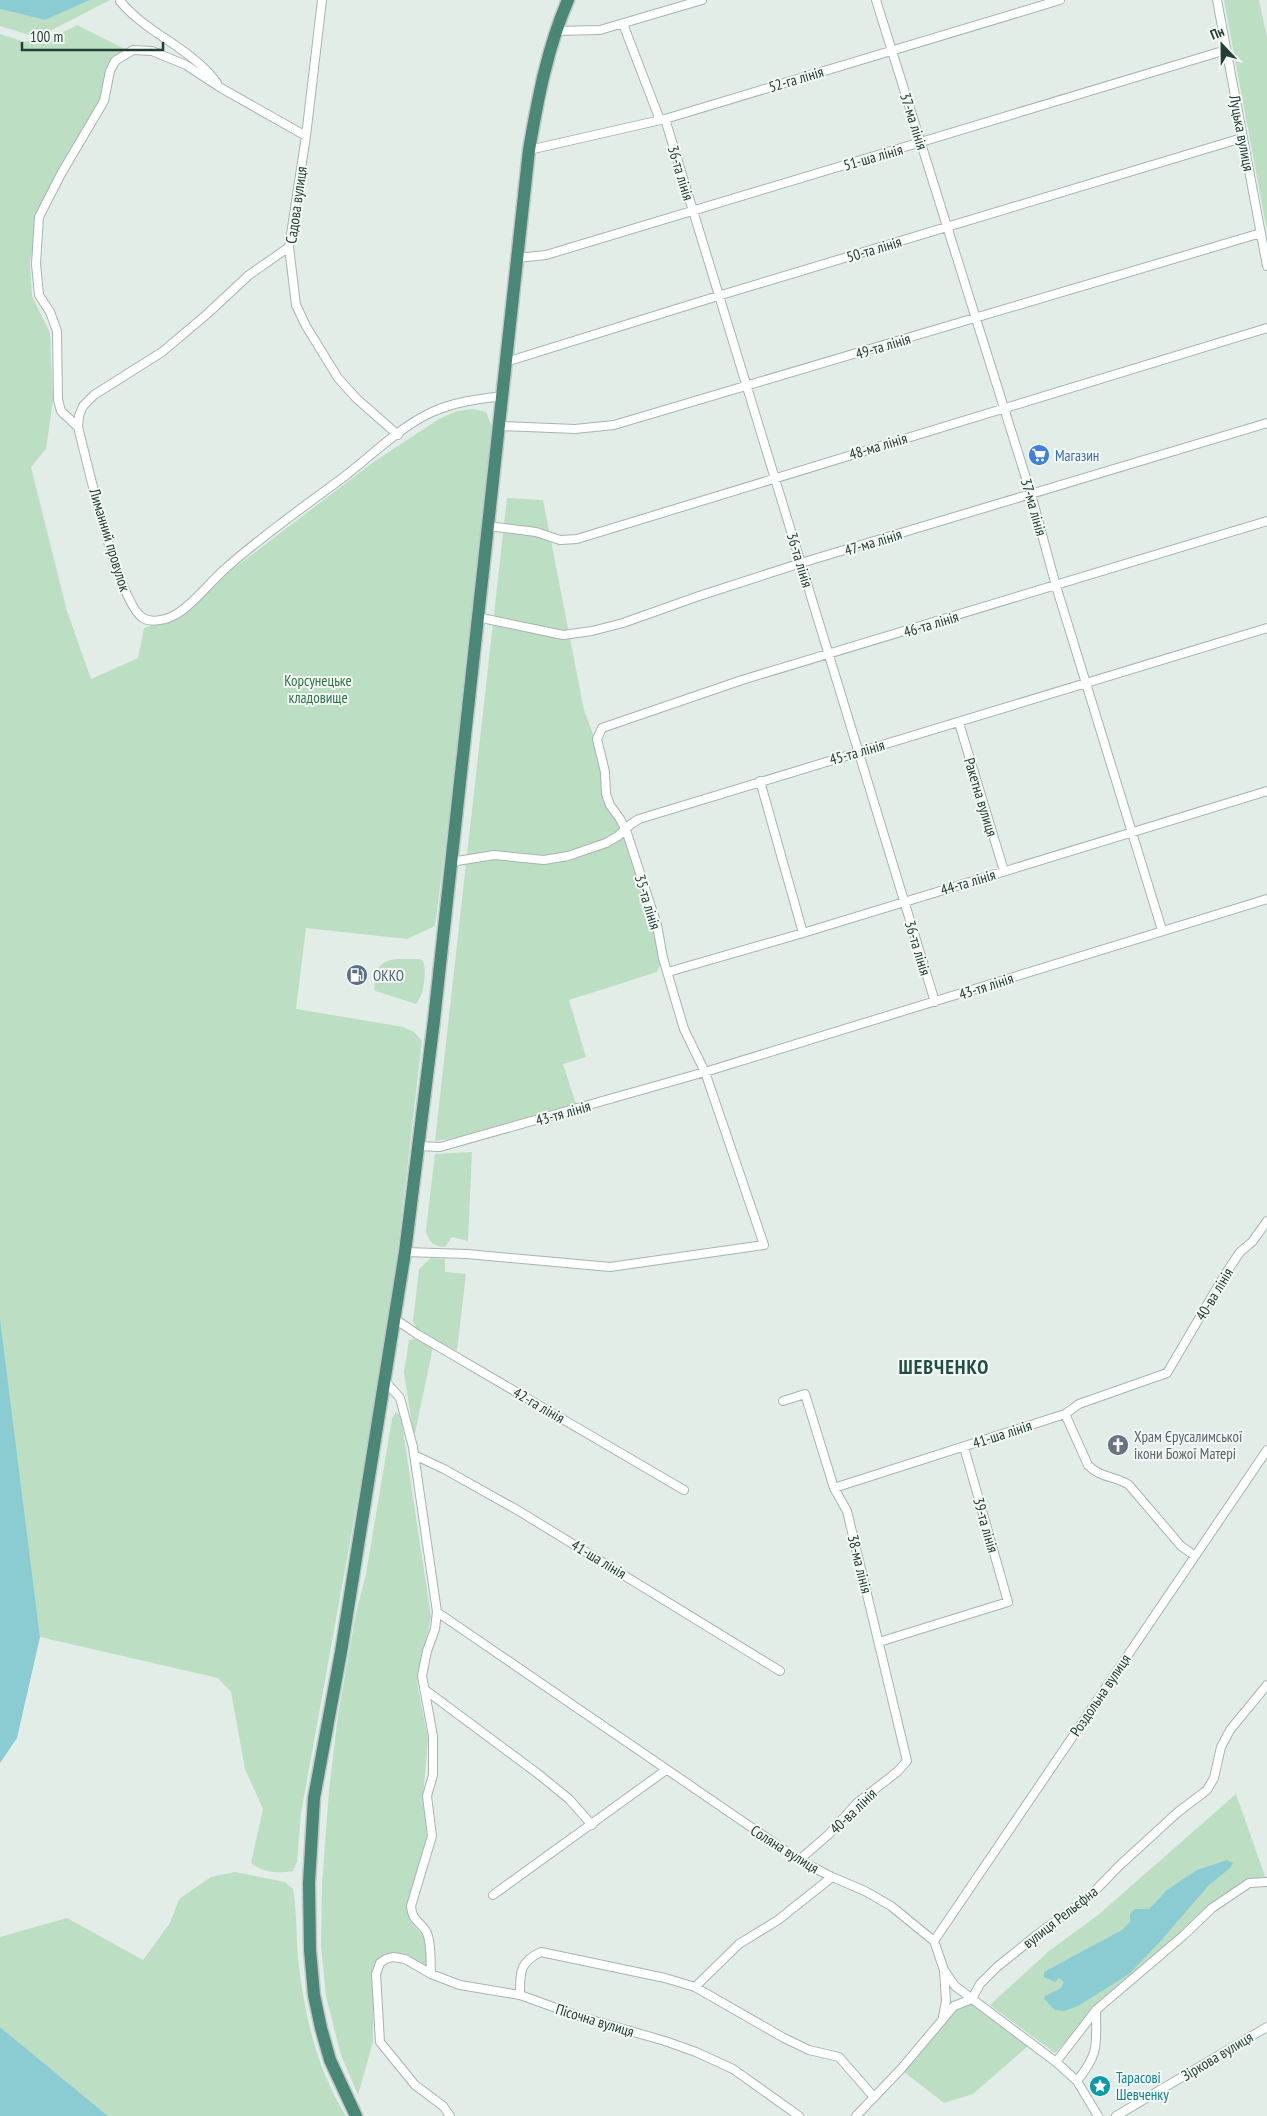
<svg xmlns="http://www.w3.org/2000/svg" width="1267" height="2116" font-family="'PT Sans Narrow',sans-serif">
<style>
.green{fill:#bcdec3}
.water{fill:#8bcbd2}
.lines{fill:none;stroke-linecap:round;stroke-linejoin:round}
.minor-casing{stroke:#a6b5af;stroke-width:10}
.trunk-casing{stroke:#c1c9c7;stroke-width:15}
.minor{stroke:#fff;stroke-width:8}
.trunk{stroke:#4b8776;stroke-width:12}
.labels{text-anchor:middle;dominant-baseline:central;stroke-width:4;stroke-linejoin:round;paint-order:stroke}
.street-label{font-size:15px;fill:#233f36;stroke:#f4f9f6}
.shop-label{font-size:15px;fill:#366cbe;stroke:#f4f9f6;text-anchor:start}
.park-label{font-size:15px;fill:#2c7645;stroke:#f4f9f6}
.service-label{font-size:15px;fill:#4e5e75;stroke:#f4f9f6;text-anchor:start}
.worship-label{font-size:15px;fill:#5b616d;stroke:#f4f9f6;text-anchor:start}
.culture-label{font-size:15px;fill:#0d838f;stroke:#f4f9f6;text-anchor:start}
.district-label{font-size:20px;font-weight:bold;letter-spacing:1px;fill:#1e5142;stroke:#f4f9f6}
</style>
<rect width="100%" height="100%" fill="#e3ede8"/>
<!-- green -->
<path class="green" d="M90 0H110L50 31 29 35 0 26V9L45 20Z
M1224 0H1259L1267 37V231Z
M77 25 125 49 109 62 101 102 37 216 30 263 32 296 50 333 53 400 46 449 31 467 67 611 91 679 138 658 144 628 177 619 221 578 375 461 439 419 457 411 473 409 486 412 493 429 465 699 435 926 407 939 306 928 296 1009 403 1027 414 1032 422 1041 397 1256 380 1376 301 1813 297 1862 293 1871C279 1874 262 1872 251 1863L263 1809 245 1769 231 1692 218 1678 40 1637 0 1318V34L25 42 60 34Z
M507 498 543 500 584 710 597 745 606 794 626 830 663 958 657 972 569 1000 586 1057 563 1064 576 1104 455 1138 435 1141Z
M420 959 423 961C427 971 424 996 416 1004L375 991C374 986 375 981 376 975 380 954 403 960 420 959Z
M472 1152 468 1241 452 1237 445 1247C433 1246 428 1242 426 1230L435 1154Z
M431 1258 445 1259V1272L466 1274 457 1351 419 1332 413 1322 419 1269Z
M417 1338 433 1347 414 1438 404 1372 409 1340Z
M396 1412 401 1417 431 1617 417 1682 428 1739 423 1797 428 1836 406 1910 411 1922 426 1940 427 1968 405 1954 391 1953 381 1957 374 1968 373 2042 358 2095 341 2055 326 1996 321 1946 322 1884 329 1791 338 1715 356 1613 366 1574 392 1419Z
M1236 1794 1267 1882 1249 1883 1212 1908 1096 2010 1055 2053 990 2005 1049 1951 1098 1915Z
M235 1872 285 1882 293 1889C297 1912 296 1935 298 1958 304 2013 316 2068 346 2116H108L0 2027V1937L67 1918 143 1960 170 1923 179 1899 211 1877Z
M971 2004 1028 2046 973 2094 944 2103 903 2071 936 2035 955 2010Z"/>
<!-- water -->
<path class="water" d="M0 0H90L45 20 0 9Z
M0 1318 40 1637 17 1738 0 1763Z
M1227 1860 1233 1863 1230 1868 1209 1885 1158 1944 1129 1974 1078 2006 1064 2011 1055 2010 1044 1999 1045 1996 1061 1988 1064 1982 1059 1978 1055 1982 1044 1977V1972L1122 1930 1130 1922V1914L1135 1909H1149L1167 1890 1197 1870Z
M0 2027 108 2116H0Z"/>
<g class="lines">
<!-- minor casing -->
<g class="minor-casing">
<path id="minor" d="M322 0 306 136 289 247 296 305 306 326 338 378 357 399 398 435
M876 0 1031 494 1056 586 1162 930
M1217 0 1267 266
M120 1C147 34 192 48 217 83
M623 24 660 120
M555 31 600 30 702 0
M665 119 935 1002
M529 150 665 119 1060 0
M289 247 249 275 206 315 162 352 94 395 83 406 79 416 78 427C87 461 118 603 143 618 151 623 165 620 173 616 191 607 210 582 226 568 263 535 305 506 345 476 372 455 399 428 430 413 453 402 478 399 503 396
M517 258 546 255 1226 50
M506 362 718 296 1242 138
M500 426 575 429 614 425 1261 233
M78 427 61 411 58 400 57 331 50 312 39 295 36 264 39 217 61 174 104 101 110 71 115 61 133 50 152 51 186 65 221 88 306 136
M488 526 536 532 560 540 577 539 1267 328
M477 617 563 635 592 631 623 623 699 596 801 563 1267 423
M959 723 1004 871
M760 781 803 933
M451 862 494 855 544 860 568 856 606 843 618 836 631 824 639 819 1267 628
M668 972 803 933 1267 791
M418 1146 440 1147 705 1072 1267 899
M405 1252 467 1254 610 1267 764 1245 705 1072 684 1029 663 958 657 925 626 830 620 819 610 805 606 794 605 772 597 739 602 728 742 680 1267 521
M395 1319 417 1334 684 1490
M386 1382 400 1398 413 1447 437 1612 435 1629 427 1651 422 1676 433 1736V1775L427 1796 432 1836 411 1906C412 1922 421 1921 427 1933 432 1945 430 1961 431 1974
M783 1401 805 1394 834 1488 847 1511 907 1761 897 1772 857 1803 828 1835 799 1860
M1065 1414 1088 1465C1100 1478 1116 1476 1129 1485L1181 1546 1195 1556
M414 1455 444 1469 519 1511 780 1671
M834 1488 1065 1414 1079 1404 1167 1373 1224 1276 1240 1252 1252 1242 1267 1221
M437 1612 799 1860 832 1877 865 1891 891 1906 934 1941 944 1970 955 1986 1056 2062 1077 2081 1098 2116
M879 1642 1008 1602 964 1447
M424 1689 537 1773 569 1799 592 1825
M493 1895 666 1770
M934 1941 1267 1450
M695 1987 739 1944 778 1920 832 1877
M520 1995C520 1973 519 1962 541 1952L665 1978 695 1987 784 2038 809 2050 839 2057 873 2096
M943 2017 946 2001 944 1971
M1056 2062 1096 2010 1184 1935 1212 1908 1249 1883 1267 1882
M1077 2081C1100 2052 1096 2045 1096 2010
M450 2116 443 2106 415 2085 380 2042 376 1974 380 1963 386 1959 393 1957 405 1959 431 1974 460 1985 520 1995 578 2016 665 2041 696 2052 733 2069 799 2116
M856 2116 901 2069 954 2006 972 1999 980 1984 997 1967 1038 1934 1089 1897 1119 1866 1178 1812 1207 1790 1214 1778 1221 1747 1230 1730 1267 1685
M1116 2116 1267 2027"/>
</g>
<!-- trunk casing -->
<g class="trunk-casing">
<path id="trunk" d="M356 2116 330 2060 321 2028 314 1995 310 1950 309 1883 314 1798 341 1652 405 1252 434 1020 529 150C538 98 547 49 568 0"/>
</g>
<!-- minor -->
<use href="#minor" class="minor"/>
<!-- trunk -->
<use href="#trunk" class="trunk"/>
</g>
<!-- icons -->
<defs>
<g id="supermarket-disc" transform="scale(1.125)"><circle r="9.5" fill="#3f7fe0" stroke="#f4f9f6"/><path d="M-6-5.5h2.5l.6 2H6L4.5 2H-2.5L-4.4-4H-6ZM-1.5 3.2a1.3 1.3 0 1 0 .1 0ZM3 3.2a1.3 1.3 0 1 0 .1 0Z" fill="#fff"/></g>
<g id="fuel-disc" transform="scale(1.125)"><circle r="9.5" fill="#5c6f8a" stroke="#f4f9f6"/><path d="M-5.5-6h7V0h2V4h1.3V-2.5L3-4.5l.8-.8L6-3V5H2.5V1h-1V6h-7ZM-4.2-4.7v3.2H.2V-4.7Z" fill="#fff"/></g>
<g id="church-disc" transform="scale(1.125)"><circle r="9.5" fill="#6b7280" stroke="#f4f9f6"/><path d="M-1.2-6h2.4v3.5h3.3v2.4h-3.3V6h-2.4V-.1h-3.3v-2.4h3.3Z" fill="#fff"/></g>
<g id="sight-disc" transform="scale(1.125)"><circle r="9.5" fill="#0f9aa8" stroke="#f4f9f6"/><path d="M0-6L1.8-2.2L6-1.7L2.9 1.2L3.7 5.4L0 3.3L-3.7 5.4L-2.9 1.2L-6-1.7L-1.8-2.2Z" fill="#fff"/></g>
</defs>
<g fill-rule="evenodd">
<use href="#supermarket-disc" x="1039" y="455"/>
<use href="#fuel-disc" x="357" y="975"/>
<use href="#church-disc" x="1118" y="1445"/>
<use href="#sight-disc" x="1100" y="2086"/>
</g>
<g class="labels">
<!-- street labels -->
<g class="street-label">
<text transform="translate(796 79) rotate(-17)">52-га лінія</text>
<text transform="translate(914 121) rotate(72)">37-ма лінія</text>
<text transform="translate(1242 133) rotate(79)">Луцька вулиця</text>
<text transform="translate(873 157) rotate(-16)">51-ша лінія</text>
<text transform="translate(681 173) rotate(73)">36-та лінія</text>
<text transform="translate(296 205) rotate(-82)">Садова вулиця</text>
<text transform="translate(874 249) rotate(-17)">50-та лінія</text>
<text transform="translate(883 346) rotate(-17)">49-та лінія</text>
<text transform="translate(878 446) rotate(-17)">48-ма лінія</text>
<text transform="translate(1034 507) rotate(74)">37-ма лінія</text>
<text transform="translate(110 540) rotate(73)">Лиманний провулок</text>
<text transform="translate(873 542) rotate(-17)">47-ма лінія</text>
<text transform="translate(800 560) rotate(73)">36-та лінія</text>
<text transform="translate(931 624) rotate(-17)">46-та лінія</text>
<text transform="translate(857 752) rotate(-16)">45-та лінія</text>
<text transform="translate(981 797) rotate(73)">Ракетна вулиця</text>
<text transform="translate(968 882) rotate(-17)">44-та лінія</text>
<text transform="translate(648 902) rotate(73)">35-та лінія</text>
<text transform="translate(918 948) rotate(73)">36-та лінія</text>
<text transform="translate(986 986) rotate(-18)">43-тя лінія</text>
<text transform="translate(563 1113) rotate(-16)">43-тя лінія</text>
<text transform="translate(1214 1294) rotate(-59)">40-ва лінія</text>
<text transform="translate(539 1405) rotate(30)">42-га лінія</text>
<text transform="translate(1002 1434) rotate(-18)">41-ша лінія</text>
<text transform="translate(986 1525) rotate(74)">39-та лінія</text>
<text transform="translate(599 1559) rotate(31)">41-ша лінія</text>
<text transform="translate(860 1564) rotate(76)">38-ма лінія</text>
<text transform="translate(1100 1695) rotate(-56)">Роздольна вулиця</text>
<text transform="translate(853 1811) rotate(-44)">40-ва лінія</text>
<text transform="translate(785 1849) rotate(32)">Соляна вулиця</text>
<text transform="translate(1060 1917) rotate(-38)">вулиця Рельєфна</text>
<text transform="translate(595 2020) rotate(17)">Пісочна вулиця</text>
<text transform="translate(1217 2056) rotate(-31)">Зіркова вулиця</text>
</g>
<!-- shop labels -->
<g class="shop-label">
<text x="1055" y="455">Магазин</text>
</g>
<!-- park labels -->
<g class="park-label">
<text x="318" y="680">Корсунецьке<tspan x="318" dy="17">кладовище</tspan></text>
</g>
<!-- service labels -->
<g class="service-label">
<text x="373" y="975">ОККО</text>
</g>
<!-- worship labels -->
<g class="worship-label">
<text x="1134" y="1436">Храм Єрусалимської<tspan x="1134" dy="17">ікони Божої Матері</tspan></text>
</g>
<!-- culture labels -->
<g class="culture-label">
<text x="1116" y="2077">Тарасові<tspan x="1116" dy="17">Шевченку</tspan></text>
</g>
<!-- district labels -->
<g class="district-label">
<text x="944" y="1367">ШЕВЧЕНКО</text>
</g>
</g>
<!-- north arrow -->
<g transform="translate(1222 45) rotate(338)" stroke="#f4f9f6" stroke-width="4" paint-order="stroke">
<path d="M0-4L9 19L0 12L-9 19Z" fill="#233f36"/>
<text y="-8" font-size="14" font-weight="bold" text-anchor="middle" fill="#233f36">Пн</text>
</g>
<!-- scale -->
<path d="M22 42v8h141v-8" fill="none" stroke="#233f36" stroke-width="2.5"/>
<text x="30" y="42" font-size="15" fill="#233f36" stroke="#f4f9f6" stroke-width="4" paint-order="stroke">100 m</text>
</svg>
